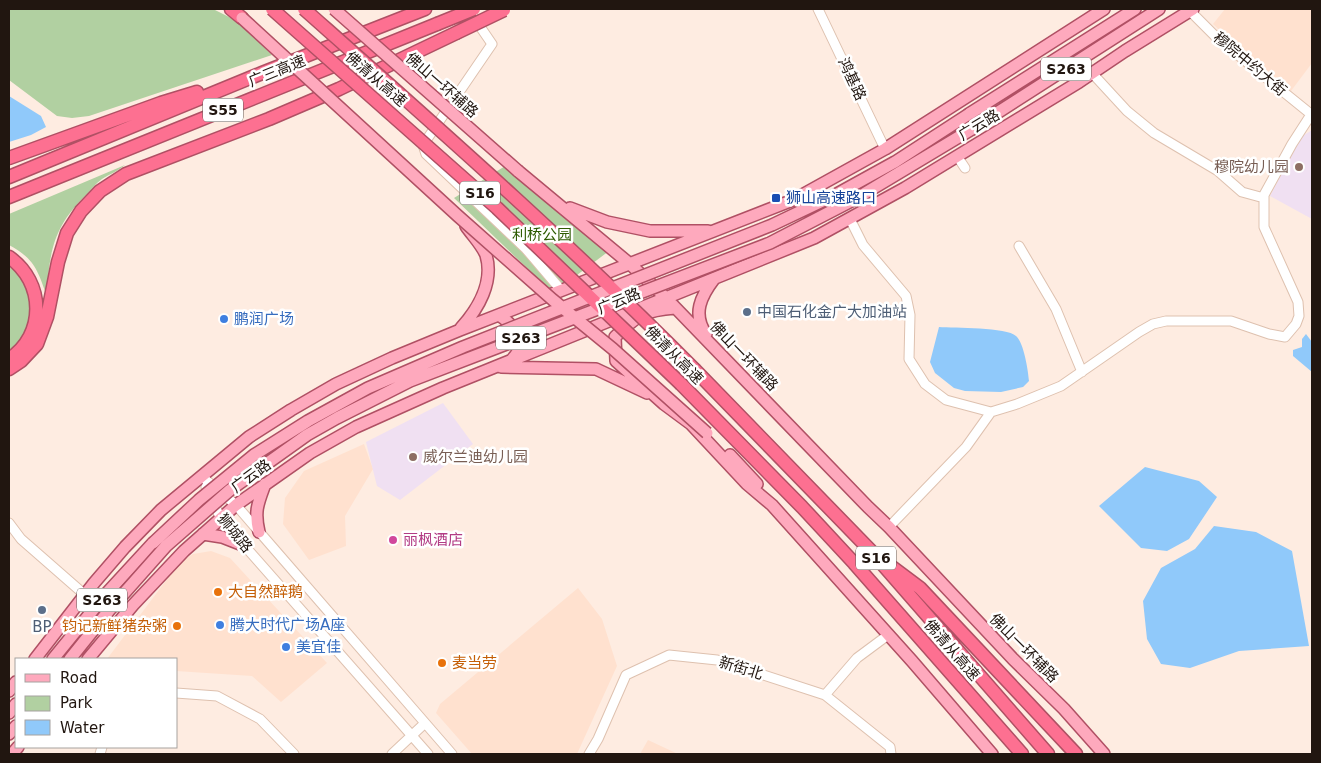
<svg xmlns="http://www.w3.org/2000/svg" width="1321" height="763" font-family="'DejaVu Sans','Noto Sans SC',sans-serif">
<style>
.built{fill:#ffe1cf}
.education{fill:#f0e0f2}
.green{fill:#b1d0a1}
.water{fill:#90c9fa}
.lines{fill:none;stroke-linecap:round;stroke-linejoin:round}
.minor-casing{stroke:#dec1af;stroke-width:11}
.major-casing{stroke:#b05064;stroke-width:14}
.highway-casing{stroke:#b05064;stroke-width:15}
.minor{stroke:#fff;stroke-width:9}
.major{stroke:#fea9bd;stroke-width:11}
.highway{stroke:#fd7091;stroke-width:12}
.major-bridge-casing{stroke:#b05064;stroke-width:14;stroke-linecap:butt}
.highway-bridge-casing{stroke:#b05064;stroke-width:15;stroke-linecap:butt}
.major-bridge{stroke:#fea9bd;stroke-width:11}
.highway-bridge{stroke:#fd7091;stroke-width:12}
.education-dot{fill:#8d6e63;stroke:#fff;stroke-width:2}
.transit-dot{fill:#1a4fb4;stroke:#fff;stroke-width:2}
.service-dot{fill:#5c6f8a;stroke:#fff;stroke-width:2}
.shop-dot{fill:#3f7fe0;stroke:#fff;stroke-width:2}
.hotel-dot{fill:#d1479c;stroke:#fff;stroke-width:2}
.food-dot{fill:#e8710a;stroke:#fff;stroke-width:2}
.labels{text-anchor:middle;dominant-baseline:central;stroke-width:5;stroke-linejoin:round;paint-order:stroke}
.shield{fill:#fff;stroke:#645c58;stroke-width:1}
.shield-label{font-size:14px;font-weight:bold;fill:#211610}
.street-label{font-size:15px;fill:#211610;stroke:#fff}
.education-label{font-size:15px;fill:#785e54;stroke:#fff;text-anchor:end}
.transit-label{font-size:15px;fill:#164399;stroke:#fff;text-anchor:start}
.park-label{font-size:15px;fill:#2e5b02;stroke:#fff}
.service-label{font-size:15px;fill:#4e5e75;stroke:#fff;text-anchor:start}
.shop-label{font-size:15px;fill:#366cbe;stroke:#fff;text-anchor:start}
.hotel-label{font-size:15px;fill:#b23c85;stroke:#fff;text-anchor:start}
.food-label{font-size:15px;fill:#c56008;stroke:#fff;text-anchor:start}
</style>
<rect width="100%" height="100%" fill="#feece1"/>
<!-- built -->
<path class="built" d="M1225 9H1312V63L1291 91 1240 50 1213 24Z
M364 444 373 469 345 516 346 546 309 560 283 524 285 498 304 471Z
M211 551 230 558 327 663 281 702 252 676 176 671V659H107L180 562 193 554Z
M578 588 602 619 617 666 577 754H472L436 713 440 704Z
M648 740 678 754H640Z"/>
<!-- education -->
<path class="education" d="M1312 130V219L1270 196 1301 137Z
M443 403 473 444 400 500 377 486 366 442Z"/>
<!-- green -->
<path class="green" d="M9 9H213L237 21 272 55 89 116 72 118 57 116 9 80Z
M513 161 609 251 553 293 454 198Z
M125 165C118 171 110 174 102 179 96 183 91 190 86 195 53 227 49 253 47 296 37 270 36 260 9 245V214Z
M9 264C18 272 28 284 31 296 32 299 31 304 30 308 29 325 25 342 9 351Z"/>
<!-- water -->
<path class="water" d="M9 96 41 116 46 127 31 135 9 142Z
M939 327C954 328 1007 327 1016 336 1024 343 1028 370 1029 381L1023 387 1001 392 965 391 954 388 935 373 930 362Z
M1306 334 1312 342V372L1293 356V350L1302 347V339Z
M1145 467 1199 481 1217 497 1189 539 1167 551 1141 548 1099 506Z
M1214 526 1256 532 1292 551 1309 646 1239 651 1190 668 1161 664 1147 639 1143 601 1161 568 1195 549Z"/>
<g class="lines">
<!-- minor casing -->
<g class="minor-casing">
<path id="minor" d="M468 9 492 44 423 145 426 154 526 249 561 290
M818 9 885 149
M1190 11 1217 38 1312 115
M1092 73 1127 111 1154 133 1218 171 1242 192 1264 198
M957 156 965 168
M850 219 863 245 906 296 910 315 909 359 925 384 946 400 991 412
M1019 246 1056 309 1082 372
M201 476 236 505 452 754
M206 487 221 519 428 754
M9 523 21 539 85 595
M889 527 966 447 991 412 1017 404 1061 386 1139 332 1153 324 1166 321H1231L1269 334 1285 337 1296 324 1299 316 1298 302 1264 227V195L1292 144 1312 113
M176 693 217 696 260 719 294 754
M825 695 857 658 888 635
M100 754 102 747
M392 754 424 724
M589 754 598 739 626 675 669 655 717 660 825 695 890 747 891 754"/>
</g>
<!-- major casing -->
<g class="major-casing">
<path id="major" d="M969 114 1135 9
M972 129 1159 9
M518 171 630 264 666 298 868 507 889 527 1013 659 1064 709 1104 754
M570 208 607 222 650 231H708
M675 308C645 310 636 316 615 337L616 361 664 404 691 424 747 484 772 505 912 661 992 754
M499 315C510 322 523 337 518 351 517 354 513 358 511 361
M461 328C478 309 494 282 486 255 482 245 472 235 466 226
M706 334C692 314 701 296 714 279
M501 367 596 369 647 393
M730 455 757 484
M259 532C254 511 258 503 265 484
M203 534 222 537 245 546
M35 659 94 583 125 547 161 510 249 437 291 410 336 384 392 358 460 330 793 200 885 149 1104 9
M53 659 106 594 153 543
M70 659 111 608
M88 659 133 605 184 551 236 505 310 453 356 427 443 388 814 238 905 188 1079 82 1125 51 1193 9
M9 691 16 682
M9 713 16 704
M9 734 16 726
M12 754 18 747"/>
</g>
<!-- highway casing -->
<g class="highway-casing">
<path id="highway" d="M231 9 242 18
M9 158 161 103 197 92
M9 177 262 73 425 9
M9 197 437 24
M9 257C45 282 46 335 9 359
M9 369 21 361 37 344 47 317 58 262 67 233 81 211 100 191 126 174 269 119 339 89 456 33
M695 370 871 551 1048 754
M681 384 802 507 854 563 1022 754
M892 567 920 588 1076 754"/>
</g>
<!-- minor -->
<use href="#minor" class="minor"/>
<!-- major -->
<use href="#major" class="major"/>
<!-- highway -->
<use href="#highway" class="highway"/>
<!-- major-bridge casing -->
<g class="major-bridge-casing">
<path id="major-bridge" d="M334 9 518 171
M242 18 458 216 553 300 613 349 707 433
M153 543 199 500 254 455 308 421 368 388 463 347 772 225 837 194 895 162 969 114
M111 608 166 546 230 490 307 435 337 418 410 381 770 243 857 198 972 129"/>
</g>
<!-- highway-bridge casing -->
<g class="highway-bridge-casing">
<path id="highway-bridge" d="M272 9 497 208 681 384
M304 9C437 127 570 244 695 370
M437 24 474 9
M456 33 504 10"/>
</g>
<!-- major-bridge -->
<use href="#major-bridge" class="major-bridge"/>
<!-- highway-bridge -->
<use href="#highway-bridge" class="highway-bridge"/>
</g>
<!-- markers -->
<g class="education-dot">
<circle cx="1299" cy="167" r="5"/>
<circle cx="413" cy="457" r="5"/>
</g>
<rect class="transit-dot" x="771" y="193" width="10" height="10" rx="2.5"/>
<g class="service-dot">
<circle cx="747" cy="312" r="5"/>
<circle cx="42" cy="610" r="5"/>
</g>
<g class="shop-dot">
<circle cx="224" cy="319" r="5"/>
<circle cx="220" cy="625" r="5"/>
<circle cx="286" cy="647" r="5"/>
</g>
<circle class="hotel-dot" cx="393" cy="540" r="5"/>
<g class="food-dot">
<circle cx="218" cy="592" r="5"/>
<circle cx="177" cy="626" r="5"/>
<circle cx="442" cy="663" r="5"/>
</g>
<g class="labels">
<!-- shield labels -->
<g class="shield">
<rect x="1041" y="57.5" width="50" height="23" rx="4"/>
<rect x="203" y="98.5" width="40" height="23" rx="4"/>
<rect x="460" y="181.5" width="40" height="23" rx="4"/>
<rect x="496" y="326.5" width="50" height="23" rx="4"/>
<rect x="856" y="546.5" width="40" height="23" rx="4"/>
<rect x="77" y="588.5" width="50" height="23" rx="4"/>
</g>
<g class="shield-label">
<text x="1066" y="69">S263</text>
<text x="223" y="110">S55</text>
<text x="480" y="193">S16</text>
<text x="521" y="338">S263</text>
<text x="876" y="558">S16</text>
<text x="102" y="600">S263</text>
</g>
<!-- street labels -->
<g class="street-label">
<text transform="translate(1250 64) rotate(40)">穆院中约大街</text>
<text transform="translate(277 71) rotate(-22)">广三高速</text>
<text transform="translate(376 79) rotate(41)">佛清从高速</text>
<text transform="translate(852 79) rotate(65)">鸿基路</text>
<text transform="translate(442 85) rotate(41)">佛山一环辅路</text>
<text transform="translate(979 125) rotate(-31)">广云路</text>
<text transform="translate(619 301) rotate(-22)">广云路</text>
<text transform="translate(674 355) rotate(45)">佛清从高速</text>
<text transform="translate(744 356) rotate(46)">佛山一环辅路</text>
<text transform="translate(251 476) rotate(-36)">广云路</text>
<text transform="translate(235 533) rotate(51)">狮城路</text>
<text transform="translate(1024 648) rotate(45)">佛山一环辅路</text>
<text transform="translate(952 650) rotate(49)">佛清从高速</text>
<text transform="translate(741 668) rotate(17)">新街北</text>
</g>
<!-- education labels -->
<g class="education-label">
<text x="1289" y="167">穆院幼儿园</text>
<text x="423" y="457" text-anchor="start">威尔兰迪幼儿园</text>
</g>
<!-- transit labels -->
<g class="transit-label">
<text x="786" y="198">狮山高速路口</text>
</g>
<!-- park labels -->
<g class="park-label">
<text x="542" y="235">利桥公园</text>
</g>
<!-- service labels -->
<g class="service-label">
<text x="757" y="312">中国石化金广大加油站</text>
<text x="42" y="627" text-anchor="middle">BP</text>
</g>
<!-- shop labels -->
<g class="shop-label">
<text x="234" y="319">鹏润广场</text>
<text x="230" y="625">腾大时代广场A座</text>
<text x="296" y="647">美宜佳</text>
</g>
<!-- hotel labels -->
<g class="hotel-label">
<text x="403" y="540">丽枫酒店</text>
</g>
<!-- food labels -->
<g class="food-label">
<text x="228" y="592">大自然醉鹅</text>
<text x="167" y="626" text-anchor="end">钧记新鲜猪杂粥</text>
<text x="452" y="663">麦当劳</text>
</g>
</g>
<!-- border -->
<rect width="1321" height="763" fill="none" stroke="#211610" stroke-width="20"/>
<!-- legend -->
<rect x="15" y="658" width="162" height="90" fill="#ffffff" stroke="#a6a29f"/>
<rect x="25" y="674" width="25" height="8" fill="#fea9bd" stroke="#a6a29f"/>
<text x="60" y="683" font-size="15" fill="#211610">Road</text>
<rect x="25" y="696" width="25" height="15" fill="#b1d0a1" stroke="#a6a29f"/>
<text x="60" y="708" font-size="15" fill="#211610">Park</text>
<rect x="25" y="720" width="25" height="15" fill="#90c9fa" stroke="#a6a29f"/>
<text x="60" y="733" font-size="15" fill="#211610">Water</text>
</svg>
